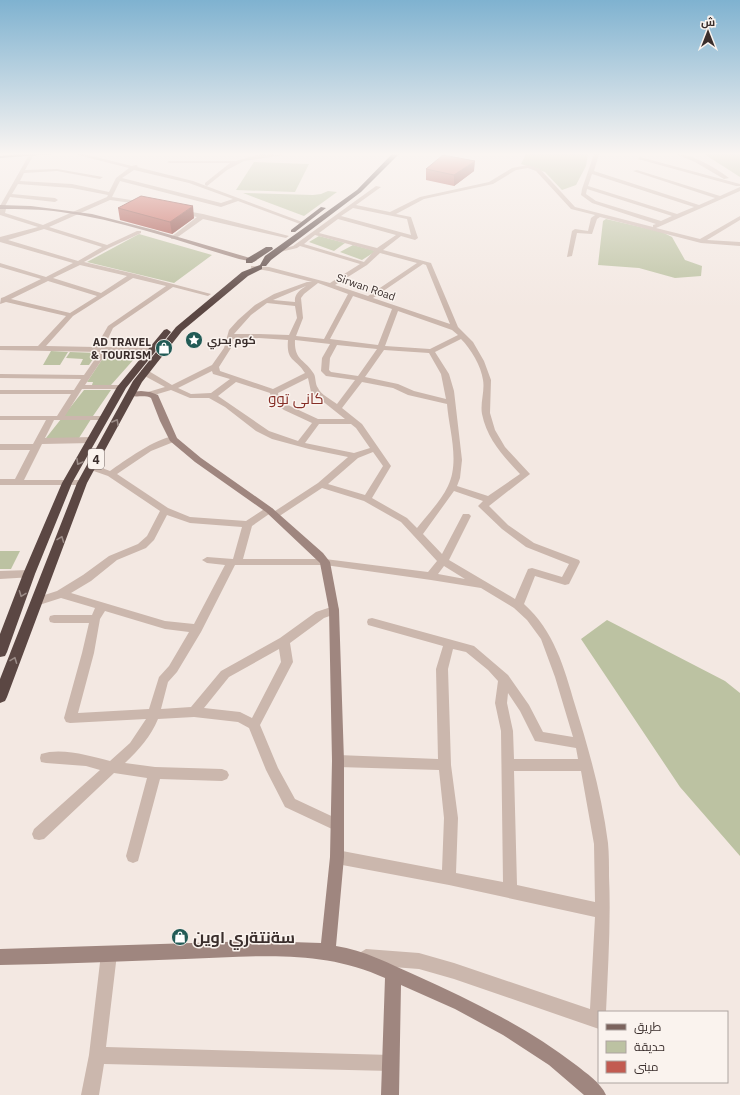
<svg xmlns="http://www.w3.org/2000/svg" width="740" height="1095" font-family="'IBM Plex Sans',Cairo,sans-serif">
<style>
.green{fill:#bcc2a2}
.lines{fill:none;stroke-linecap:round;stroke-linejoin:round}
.street{fill:#cbb7ad;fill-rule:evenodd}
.secondary{fill:#9f867f;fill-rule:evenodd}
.primary{fill:#7b635d;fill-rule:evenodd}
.highway{fill:#5b4743;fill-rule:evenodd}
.wall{fill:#a74e46}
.shaded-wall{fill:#884039}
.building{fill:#c25b51;stroke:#884039}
.oneway{stroke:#9b8c87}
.labels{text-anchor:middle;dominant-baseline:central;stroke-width:3;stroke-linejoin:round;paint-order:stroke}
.far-street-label{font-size:11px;fill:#3a2e2c;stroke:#faf3ee}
.far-poi-label{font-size:11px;font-weight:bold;fill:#3a2e2c;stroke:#faf3ee;text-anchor:start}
.shield{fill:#faf3ee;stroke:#746966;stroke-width:1}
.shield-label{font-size:12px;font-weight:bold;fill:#3a2e2c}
.quarter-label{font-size:15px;fill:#872f27;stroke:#faf3ee}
.near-poi-label{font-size:16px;font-weight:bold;fill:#3a2e2c;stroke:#faf3ee;text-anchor:start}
</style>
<rect width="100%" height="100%" fill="#f3e8e2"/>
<!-- green -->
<path class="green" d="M526 154H588L586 166 576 185 562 190 545 172 521 164Z
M704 154H740V177Z
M254 162 309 164 295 192 236 190Z
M328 191 337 192 304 216 243 193 313 195 321 194Z
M606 219 662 232 672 237 685 260 702 266 701 276 675 278 639 268 598 265 603 221Z
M139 234 212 255 174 283 87 262Z
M319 236 345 243 334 251 309 242Z
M353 245 376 251 362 260 340 252Z
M51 351 68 352 60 365H43Z
M70 352 97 353 89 365H80L83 359 66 358Z
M107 352H129L126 358H135L111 385H92L93 382H87Z
M84 390H111L93 416 79 438H46Z
M0 551H20L11 569H0Z
M607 620 725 681 740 693V856L680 787 581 639Z"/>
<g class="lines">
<!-- street -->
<path class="street" d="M74 154H84L132 166 136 165 138 166 137 167 193 181 305 223 300 224 238 201 221 207 120 181 112 197 144 202 147 204 146 205 110 200 49 227 107 245 137 231H141V233L109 248 84 262 135 274 211 294 208 296 173 287 113 328 104 347 151 348 155 350 151 352H107L85 385H122L126 387 122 389H82L65 416H107L108 418 107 420H54L45 438 92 437 96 440 92 443 42 444 24 480H82L85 481 87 483 85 485H0V479H15L30 450H0V444H33L46 420H0V416H57L71 394H0V390H74L81 379 0 378V374L84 375 100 352 0 350V346H38L66 316 6 302 0 304 1 298 4 297 41 279 0 267V263L46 277 73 263 0 242V237L38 227 0 215V206L29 155 33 156 25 170 57 169 103 177 100 179 57 171 24 173 20 181 72 184 109 192 116 178 129 168ZM134 170 189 183 233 199 221 203 122 178ZM18 184 72 188 108 195 107 197 43 225 5 213 6 209 4 208 10 197 55 202 58 200 55 198 12 194ZM44 229 102 247 78 261 8 240ZM80 265 127 276 101 293 53 278ZM133 278 166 286 108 326 96 347 46 346 73 316ZM48 281 97 296 70 313 11 299Z
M260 154 285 155 244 161 227 170 207 186 205 185V183L230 163H169L167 162 169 161H236Z
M594 154H599L594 171 699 205 715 198 633 171 637 170 720 196 740 187V191L656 228 700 239 740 216V220L707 240 740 242V246L701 243 600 217 597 219 592 234 577 233 572 256 567 257 572 231 575 229 588 231 591 218 595 215 571 209 536 171 528 168 516 170 493 184 424 199 396 214 411 217 418 238 415 240 401 236 383 250 431 263 458 327 473 342 484 361 491 380 490 413 495 430 505 447 530 474 489 506 508 525 534 543 579 560 580 562 569 584 565 585 535 576 524 604C554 631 564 667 575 705 589 750 602 796 608 843 609 854 609 865 609 876 611 921 608 967 606 1012H599V1029L454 979 419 969 366 965 361 962 358 957 361 952 366 949 419 953 454 963 590 1009 595 917 449 885 337 864 332 862 330 857 332 852 337 850 442 870 444 818 439 770 338 767 333 765 332 761 333 757 338 755 438 759 436 669 443 646 368 625 367 622 368 619 372 618 474 646 508 675 529 705 543 732 573 737 555 677 541 639 527 620 514 608 481 588 431 580 325 565H235L201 632 177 672 168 682 161 709 191 707 221 671 280 638 316 612 334 606 338 607 339 610 338 613 324 618 290 643 293 662 260 725 278 768 295 799 342 821 344 825 342 829 337 831 332 829 285 807 266 770 249 728 238 722 194 717 158 719C151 736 139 750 125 763L155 767 222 769 227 771 229 775 227 779 222 781 160 779 138 861 133 863 128 861 126 856 147 778 114 773 44 839 39 840 34 839 32 834 34 829 100 770 86 766 46 763 41 762 40 758 41 754C61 747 91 756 110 761L130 743 146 719 70 723 66 722 64 718 82 653 89 623H54L50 622 49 619 50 616 54 615H92L95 608 61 598 36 606 32 605 31 602 32 599 57 591 83 575 109 556 138 544 147 536 160 511 108 476 88 469 87 467 88 465H94L110 471C123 462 161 434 176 437L177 439 176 441 151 451 117 474 168 508 190 517 246 521 266 508H272L274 510 272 512 252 526 243 559H325L428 572 437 561 401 522 364 501 322 488 278 517H272L270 515 272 513 318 483 348 457 309 449 272 439 256 431 225 407 209 398H190L171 390 151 396H148V392L165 387 141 374V370H147L172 385 212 365 224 348 229 330 238 320 255 305 274 294 307 282H312L269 271 251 268V266L269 267 330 283 360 264 300 246 297 248 280 252 277 250 293 246 376 186 381 187 356 205 390 212 420 197 489 182 512 168 528 165 540 169 575 207 653 227V225L656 224 592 203 581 195 582 189ZM592 174 694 207 677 214 588 186ZM587 189 672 216 661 221 596 201 586 194ZM353 208 407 219 411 235 341 216ZM338 219 396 235 377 248 319 233ZM315 235 374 251 364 262 304 244ZM380 253 417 263 368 296 335 285 367 265ZM423 264 426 265 450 324 373 298ZM318 283 348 294 324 339 296 336 303 318 301 298 304 294ZM306 286C300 290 294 294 295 302L273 300ZM353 296 392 309 378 345 330 339ZM267 303 295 306 297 318 289 335 259 334H234L251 315ZM398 311 452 330 458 335 430 349 385 346ZM259 338 288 340C286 362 296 358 305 373L273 389 220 371 219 367 231 348 233 339ZM461 339C471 349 481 366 483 380 485 391 480 403 482 414 487 439 503 456 520 474L488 496 457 486 460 478 462 460 454 391 449 374 435 352ZM295 340 330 344 322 358 321 371 326 376 355 380 337 404C332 400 320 394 318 388 315 384 316 378 314 374 305 359 294 361 295 340ZM337 345 377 349 358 376 331 372 329 370 330 358ZM384 350 429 353 441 374 446 399 414 391 398 384 365 377ZM212 371 213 374 230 379 211 393 191 394 178 388ZM308 378 311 392 345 419H318L290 406 279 399 278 393ZM236 382 270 393 272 402 284 410 312 423 298 441 269 431 218 396ZM362 382 393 388 408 395 447 404C449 430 460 461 448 486 441 501 427 515 417 528L407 518 372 498 391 466 362 424 342 408ZM319 424H351L356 428 370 448 354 453 305 443ZM373 452 383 466 365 495 328 484 358 458ZM454 491 483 501 478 506 480 508 502 529 526 547 569 564 562 577 532 568 528 569 515 599 449 560 471 516 469 514H463L442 554 423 534ZM167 515 190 523 242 527 233 559 207 557 202 560 207 563 225 565 194 624 165 621 71 593 91 581 117 560 146 548 154 540ZM444 566 465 579 438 574ZM105 611 165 629 189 632 169 666 159 677 149 709 78 713 94 653 100 619ZM279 649 281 662 252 718 240 712 204 708 229 677ZM453 649 466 652 488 670 498 681 495 703 501 731 503 882 456 873 458 818 451 765 448 669ZM508 693 520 711 535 741 576 748 578 759H514L513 731 507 703ZM514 771H581L594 844 595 902 517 885Z
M676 154C692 154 716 168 729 178L724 179 695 162Z
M640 157 740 184V186H736L638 159Z
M181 210 203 214 289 236 286 238 203 219 175 239H171V237L197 217 179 213 178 212Z
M29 570 33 571 34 574 33 577 0 579V571Z
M109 946 114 949 117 954 106 1047 391 1055 397 1057 399 1063 397 1069 391 1071 104 1064 99 1095H81L89 1055 101 954 104 949Z"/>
<!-- secondary -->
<path class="secondary" d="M0 205 31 206 92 214 154 230 257 260 254 262 239 259C181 242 122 220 61 212 41 209 21 209 0 209Z
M141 391 150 392 158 395 177 438 201 458 272 508 323 553 330 562 339 610 344 761V857L336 946C364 950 390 964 415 975 472 1001 527 1027 576 1065 586 1073 601 1083 606 1095H584L549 1065 503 1035 455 1009 401 985 399 1095H381L385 978C320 948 254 957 185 959 123 961 62 964 0 965V949L260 941 321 943 330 857 332 761 329 610 320 563 266 512 195 462 170 441 160 421 151 398C144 394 134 399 127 394L131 392Z"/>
<!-- primary -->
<path class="primary" d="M20 154H54L0 158V156Z"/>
<!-- highway -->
<path class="highway" d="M392 154H399L361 192 271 260 266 266H262V269L248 276 182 331 142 382 87 483 7 697 5 701 0 703V679L77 483 133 381 176 327 242 272 260 265 265 256 357 190Z
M321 207 326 208 295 232H291V230Z
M266 247H272L273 249 252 263H246V259Z
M167 329 171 332 126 388 72 483 35 574 7 652 5 656 0 657V634L23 574 62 483 117 387 164 330Z"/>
</g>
<!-- wall -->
<path class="wall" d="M426 169 474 171 454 186 426 180Z
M118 208 194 218 172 234 120 220Z"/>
<!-- shaded-wall -->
<path class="shaded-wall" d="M475 161 474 171 454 186V175Z
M193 206 194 218 172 234 170 222Z"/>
<!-- building -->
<path class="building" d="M443 155 475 161 454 175 426 169Z
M141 196 193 206 170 222 118 208Z"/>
<!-- one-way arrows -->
<defs><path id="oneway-chevron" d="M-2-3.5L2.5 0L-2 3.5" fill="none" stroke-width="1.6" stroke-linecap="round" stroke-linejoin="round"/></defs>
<g class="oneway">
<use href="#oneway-chevron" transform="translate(116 422) rotate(-61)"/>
<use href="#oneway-chevron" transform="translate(79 462) rotate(120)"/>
<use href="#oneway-chevron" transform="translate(61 539) rotate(-69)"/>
<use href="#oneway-chevron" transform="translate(22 594) rotate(111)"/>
<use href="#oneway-chevron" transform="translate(14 660) rotate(-69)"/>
</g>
<!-- sky -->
<linearGradient id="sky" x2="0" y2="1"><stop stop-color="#7fb2d0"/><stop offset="0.5" stop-color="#faf5f2"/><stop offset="1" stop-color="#faf5f2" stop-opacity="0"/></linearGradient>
<rect width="740" height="308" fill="url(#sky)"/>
<!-- icons -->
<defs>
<g id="sight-disc" transform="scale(0.9)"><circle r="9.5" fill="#225b56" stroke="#faf3ee"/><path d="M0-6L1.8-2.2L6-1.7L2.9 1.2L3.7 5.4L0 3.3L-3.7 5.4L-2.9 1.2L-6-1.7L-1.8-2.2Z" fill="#fff"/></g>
<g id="shop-disc" transform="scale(0.9)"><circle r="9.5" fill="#225b56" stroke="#faf3ee"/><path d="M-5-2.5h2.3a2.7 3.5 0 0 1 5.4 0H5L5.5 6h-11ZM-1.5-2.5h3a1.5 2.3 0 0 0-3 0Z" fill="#fff"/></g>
</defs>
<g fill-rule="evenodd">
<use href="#sight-disc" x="194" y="340"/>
<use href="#shop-disc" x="164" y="348"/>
<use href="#shop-disc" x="180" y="937"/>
</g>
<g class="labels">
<!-- far-street labels -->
<g class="far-street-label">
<text transform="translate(366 287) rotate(19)">Sirwan Road</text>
</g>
<!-- far-poi labels -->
<g class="far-poi-label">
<text x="207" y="340">کوم بحري</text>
<text x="151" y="342" text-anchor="end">AD TRAVEL<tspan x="151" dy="13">&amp; TOURISM</tspan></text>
</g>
<!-- shield labels -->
<rect class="shield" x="88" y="449" width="16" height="20" rx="3"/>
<g class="shield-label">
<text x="96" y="459">4</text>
</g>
<!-- quarter labels -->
<g class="quarter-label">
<text x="296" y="398">کانی توو</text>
</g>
<!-- near-poi labels -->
<g class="near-poi-label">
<text x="193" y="937">سةنتةري اوين</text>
</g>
</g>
<!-- legend -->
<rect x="598" y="1011" width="130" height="72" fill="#faf3ee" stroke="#ada4a0"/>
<rect x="606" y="1024" width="20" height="6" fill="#7b635d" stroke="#ada4a0"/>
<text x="634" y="1031" font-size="12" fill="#3a2e2c">طريق</text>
<rect x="606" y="1041" width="20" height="12" fill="#bcc2a2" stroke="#ada4a0"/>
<text x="634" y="1051" font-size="12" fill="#3a2e2c">حديقة</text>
<rect x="606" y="1061" width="20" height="12" fill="#c25b51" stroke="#ada4a0"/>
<text x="634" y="1071" font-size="12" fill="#3a2e2c">مبنى</text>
<!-- north arrow -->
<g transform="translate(708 32)" stroke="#faf3ee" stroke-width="3" paint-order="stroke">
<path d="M0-3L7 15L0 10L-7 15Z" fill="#3a2e2c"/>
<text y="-6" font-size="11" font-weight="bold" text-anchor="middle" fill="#3a2e2c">ش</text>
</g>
</svg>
